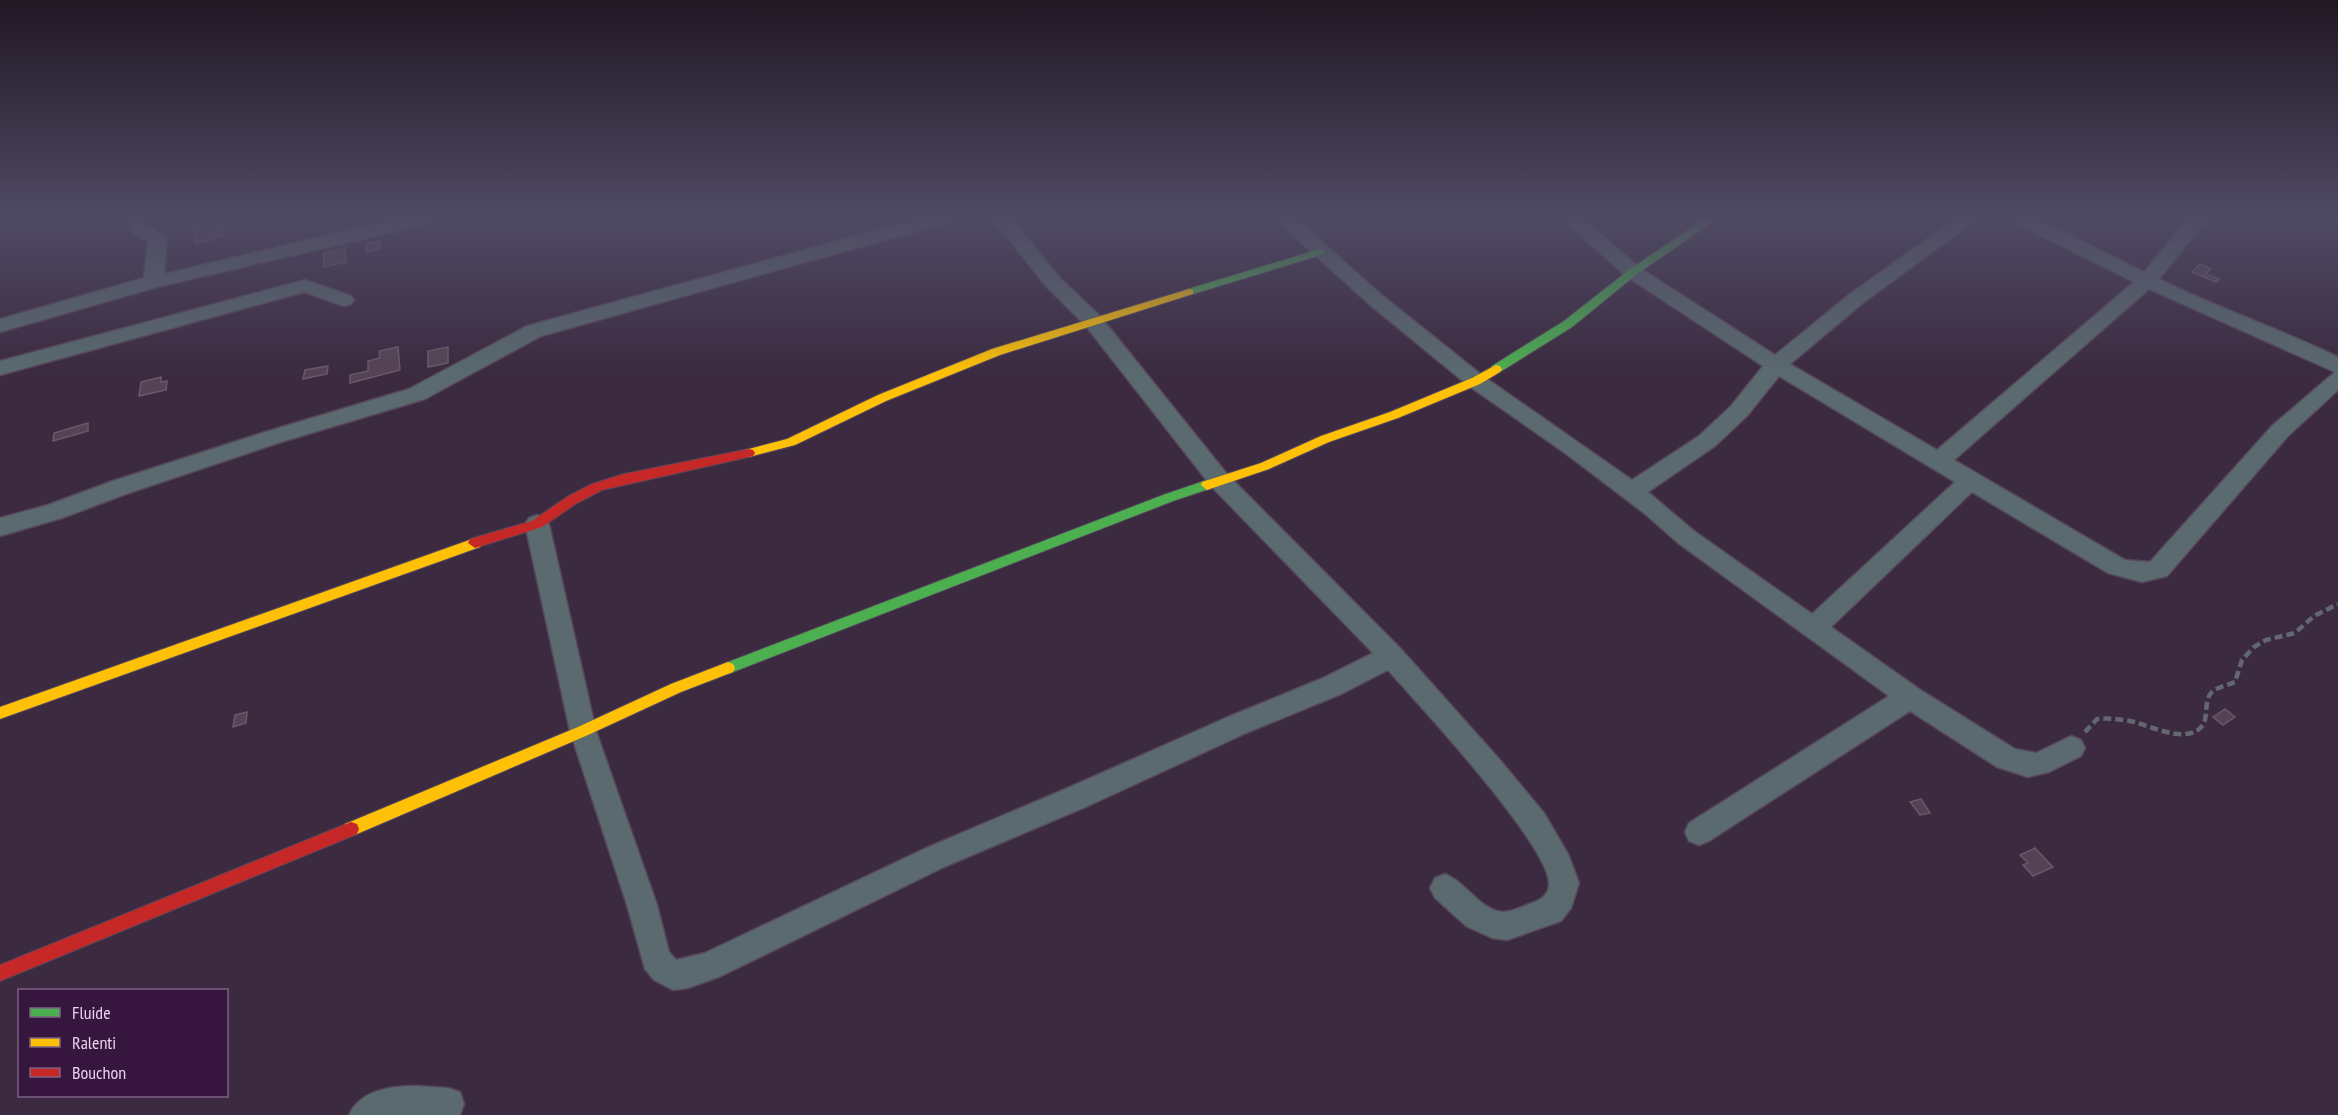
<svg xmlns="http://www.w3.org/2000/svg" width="2338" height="1115" font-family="'PT Sans Narrow',sans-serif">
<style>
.building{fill:#544354;stroke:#6b596a;stroke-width:1.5}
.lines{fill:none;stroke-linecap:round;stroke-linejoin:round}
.street-casing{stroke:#56475a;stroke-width:3}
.fast-casing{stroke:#56475a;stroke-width:2}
.slow-casing{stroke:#56475a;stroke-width:2}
.jam-casing{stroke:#56475a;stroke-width:2}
.path{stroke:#636870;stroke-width:4.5;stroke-dasharray:8 4;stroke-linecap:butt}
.street{fill:#5a6a6e;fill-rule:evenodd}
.fast{fill:#4caf50;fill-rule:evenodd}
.slow{fill:#ffc107;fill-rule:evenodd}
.jam{fill:#c62828;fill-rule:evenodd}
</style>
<rect width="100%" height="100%" fill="#3b2a40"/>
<!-- building -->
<path class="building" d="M221 218 223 236 195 244 193 225Z
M380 241V249L366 252V244Z
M345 248 346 262 324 267V253Z
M2200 264 2211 269 2206 274 2219 279 2216 282 2192 272Z
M398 347 400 370 350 383V375L368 371V361L380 358 379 351Z
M448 347V363L428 367V351Z
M328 366 327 374 303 379 305 370Z
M161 377V382L167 381 166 390 139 396 141 382Z
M88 423V431L53 441 54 433Z
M2225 709 2235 717 2223 725 2213 717Z
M247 712 246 723 233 727 235 715Z
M1921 799 1930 813 1920 815 1910 802Z
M2035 848 2053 867 2033 876 2023 865 2028 863 2020 855Z"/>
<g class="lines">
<!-- street casing -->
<g class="street-casing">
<path id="street" d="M128 217H146V224L167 239 164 274 405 217H440L438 221 431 223 157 287 0 332V319L144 278 148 241 132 232 127 224Z
M925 217H955L953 221 541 336 425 399 278 443 126 494 62 518 0 536V518L48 505 110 482 262 433 409 389 527 326Z
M991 217H1010L1060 278 1100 316 1227 474 1401 649 1500 760 1544 813 1568 854 1579 883 1571 908 1561 921 1507 940 1492 938 1466 926 1435 898 1430 888 1435 878 1445 874C1465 882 1477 905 1497 911 1509 914 1521 907 1532 903 1541 900 1549 894 1549 884 1550 846 1419 705 1388 670L1341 694 1246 733 1090 805 944 867 721 976 688 988 673 990 654 980 645 969 627 905 570 731 525 524 529 518 537 515 545 518 549 524 596 731 657 905 669 952 676 960 705 953 924 849 1070 787 1228 717 1323 678 1373 653 1211 486 1086 326 1046 286Z
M1273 217H1294L1383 296 1483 376 1632 480 1699 436 1731 406 1763 366 1626 276 1560 217H1581L1640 268 1775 355 1850 294 1958 217H1980L1864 302 1790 364 1937 450 2134 282 2012 221 2010 217H2034L2144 272 2190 217H2209L2159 279C2218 308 2280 329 2338 357V390L2288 436 2167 576 2142 582 2108 573 1972 492 1831 627 1919 689 2015 749 2036 753 2071 736 2081 740 2085 748 2081 756 2049 772 2028 777 1997 767 1910 711 1709 841 1699 845 1689 841 1685 832 1689 823 1889 696 1678 543 1644 513 1565 453 1469 386 1369 304ZM2149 289 2335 372 2272 426 2150 562 2125 560 1954 460ZM1779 376 1955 482 1812 614 1694 531 1648 492 1715 446 1747 416Z
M2327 217H2338V224L2329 221Z
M305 280 351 296 354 300 351 304 344 306 304 292 0 375V361Z
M416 1086 448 1088 460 1092 464 1104 460 1115H349C360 1090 391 1086 416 1086Z"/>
</g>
<!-- fast casing -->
<g class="fast-casing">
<path id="fast" d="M1707 217H1720L1637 274 1572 327 1500 372H1492L1490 369 1492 366 1564 321 1629 270Z
M1320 249 1325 252 1324 254 1193 294H1185L1183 292 1185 290Z
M1207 480 1213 485 1212 488 1173 501 733 672 728 674 723 672 721 668 723 664 1163 495Z"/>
</g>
<!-- slow casing -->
<g class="slow-casing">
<path id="slow" d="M1189 289 1193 290V294L1000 355 886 401 795 445 749 457 743 453 745 450 787 439 878 395 992 349Z
M1496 365 1500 366 1502 369 1500 372 1480 384 1398 418 1329 442 1269 469 1207 490 1201 485 1202 482 1261 463 1321 436 1390 412 1472 378Z
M475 538 480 539 482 543 480 547 0 719V707Z
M728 662 733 664 735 668 733 672 681 692 588 735 357 834 351 836 345 834 343 829 345 824 578 727 671 684Z"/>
</g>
<!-- jam casing -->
<g class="jam-casing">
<path id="jam" d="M749 449 753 450 755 453 753 456 602 490 577 503 542 527 475 548 468 543 470 539 532 521 567 497 592 484 624 474Z
M351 822 357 824 359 829 357 834 0 981V965Z"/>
</g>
<!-- path -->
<path class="path" d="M2085 732 2097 719C2108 718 2119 719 2130 721 2149 725 2180 742 2198 730 2212 720 2201 701 2213 691 2219 687 2228 685 2235 682L2242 660 2254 647 2266 640 2295 633 2314 616 2338 604"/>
<!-- street -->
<use href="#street" class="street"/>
<!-- fast -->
<use href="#fast" class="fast"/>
<!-- slow -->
<use href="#slow" class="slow"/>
<!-- jam -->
<use href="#jam" class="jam"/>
</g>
<!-- sky -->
<linearGradient id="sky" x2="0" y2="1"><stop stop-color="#201723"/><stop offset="0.58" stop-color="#4f4a64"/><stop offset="1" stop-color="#4f4a64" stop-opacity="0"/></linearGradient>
<rect width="2338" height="374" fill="url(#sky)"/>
<!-- legend -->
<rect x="18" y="989" width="210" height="108" fill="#36163f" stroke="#7d6285" stroke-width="1.5"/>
<rect x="30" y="1008" width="30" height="9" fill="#4caf50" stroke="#7d6285" stroke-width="1.5"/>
<text x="72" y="1019" font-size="18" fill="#e8d3ed">Fluide</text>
<rect x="30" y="1038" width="30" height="9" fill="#ffc107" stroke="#7d6285" stroke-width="1.5"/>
<text x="72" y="1049" font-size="18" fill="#e8d3ed">Ralenti</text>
<rect x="30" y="1068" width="30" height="9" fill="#c62828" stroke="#7d6285" stroke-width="1.5"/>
<text x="72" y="1079" font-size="18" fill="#e8d3ed">Bouchon</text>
</svg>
